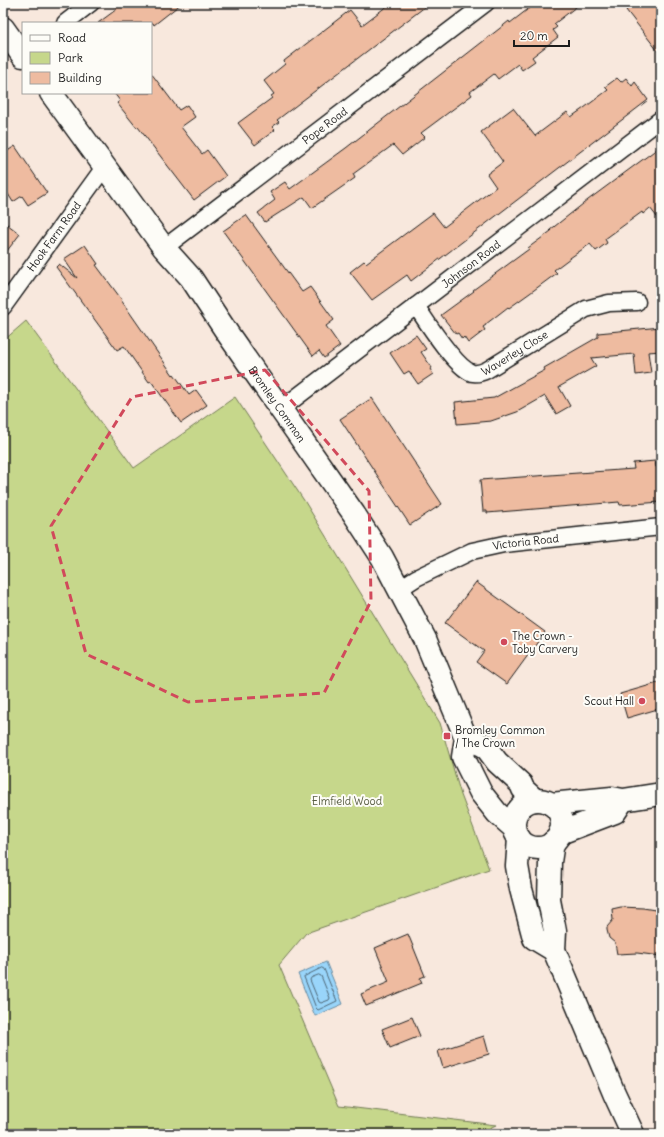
<svg xmlns="http://www.w3.org/2000/svg" width="664" height="1137" font-family="Delius,sans-serif">
<style>
.green{fill:#c6d78b;stroke:#717a54}
.water{fill:#99d5fa;stroke:#678ba1}
.lines{fill:none;stroke-linecap:round;stroke-linejoin:round}
.shore{stroke:#4e6675;stroke-width:1}
.building{fill:#eebba0;stroke:#1c1c1c}
.street-casing{stroke:#1c1c1c;stroke-width:19}
.secondary-casing{stroke:#1c1c1c;stroke-width:25}
.primary-casing{stroke:#1c1c1c;stroke-width:25}
.street{stroke:#fdfcf7;stroke-width:16}
.secondary{stroke:#fdfcf7;stroke-width:22}
.primary{stroke:#fdfcf7;stroke-width:22}
.marked{fill:none;stroke:#d1495b;stroke-width:3;stroke-dasharray:8 5;stroke-linejoin:round}
.poi-dot{fill:#d1495b;stroke:#fdfcf7;stroke-width:1.5}
.labels{text-anchor:middle;dominant-baseline:central;stroke-width:4;stroke-linejoin:round;paint-order:stroke}
.street-label{font-size:11px;fill:#1c1c1c;stroke:#fdfcf7}
.poi-label{font-size:11px;fill:#1c1c1c;stroke:#fdfcf7;text-anchor:start}
.park-label{font-size:11px;fill:#585d43;stroke:#fdfcf7}
</style>
<rect width="100%" height="100%" fill="#f8e8dd"/>
<filter id="ink" filterUnits="userSpaceOnUse"><feTurbulence type="fractalNoise" baseFrequency=".025" numOctaves="2"/><feDisplacementMap in="SourceGraphic" scale="8" xChannelSelector="R" yChannelSelector="G"/><feConvolveMatrix kernelMatrix="1 2 1 2 8 2 1 2 1" color-interpolation-filters="sRGB"/></filter>
<g filter="url(#ink)">
<!-- green -->
<path class="green" d="M26 321 134 468 235 397 305 502 440 723 461 795 489 869 306 933 279 965 339 1106 496 1125 477 1134H3V341Z"/>
<!-- water -->
<path class="water" d="M326 962 343 1004 315 1016 298 974Z"/>
<g class="lines">
<!-- shore -->
<path class="shore" d="M322 968 324 969 337 1001 318 1010 316 1008 304 977Z
M319 975 321 976 330 998 329 1000 321 1003 319 1002 310 980 311 978Z"/>
</g>
<!-- building -->
<path class="building" d="M112 3H182L154 25 153 23H98L117 9Z
M391 3H430L277 120 279 122 272 127 275 130 255 145 238 123 272 98 271 96 274 94 264 81 285 64 284 61 350 10 362 25Z
M536 3H581L554 24 557 27 553 30 558 37 532 57 535 61 522 70 518 64 498 79 494 74 470 92 472 95 421 133 425 137 402 155 393 145 353 174 355 178 312 208 304 197 265 222 258 213 275 200 270 192 285 182 290 189 346 148 499 29 509 21 510 23Z
M635 3H661V55L626 10Z
M151 73 179 110 187 105 195 117 181 127 202 154 207 150 226 176 194 200 138 127 137 128 117 103 120 101 114 93H151Z
M617 78 621 82 626 78 632 86 635 82 648 100 411 281 407 275 372 300 350 272 364 261 366 263 433 213 444 227 496 187 487 174 503 162 481 132 513 108 535 136 567 112 571 117 584 108 608 90 605 87Z
M15 146 47 193 28 205 22 196 13 202 3 186V154Z
M661 146V222L650 208 643 214 642 212 605 239 607 243 596 251 590 244 570 258 554 270 557 273 530 293 509 308 508 307 486 324V325L483 327 485 330 468 343 464 337 462 339 458 333 456 334 441 315 474 291 473 290 529 249 528 248 551 231 550 230 588 200Z
M246 215 302 292 310 287 334 320 326 326 340 346 324 358 319 351 313 356 223 231Z
M3 221 20 234 3 256Z
M85 245 98 264 96 265 122 300H121L173 375 174 374 189 395 196 390 207 405 181 423 151 381 149 382 124 346 117 350 56 267 59 264 77 278 64 259Z
M661 327V351L648 352 651 373 636 375 634 354 591 358 596 366 559 387 570 406 556 414 545 396 517 412 491 421 457 424 455 402 494 398 545 370 544 368 598 337V333Z
M416 335 426 349 421 352 432 368 430 369 433 374 418 384 409 371 404 374 390 353Z
M372 398 442 504 410 525 340 419Z
M655 461 656 467H661V502L620 505 619 502 487 513V511H483L480 480 634 469 633 463Z
M476 582 545 632 507 684 476 662 484 651 445 623Z
M661 682V708L627 718 620 694Z
M621 907 643 908 661 911V956L637 953 617 954 615 943 609 938 607 930V927L613 920 612 909Z
M408 934 425 976 420 978 422 983 366 1006 361 994 389 982 375 948Z
M412 1017 420 1036 390 1048 382 1029Z
M484 1036 489 1054 443 1068 438 1051Z"/>
<g class="lines">
<!-- street casing -->
<g class="street-casing">
<g id="street">
<path d="M65 23 91 3"/>
<path id="s1" d="M164 248 486 3"/>
<path id="s2" d="M416 306C426 321 455 367 472 373 477 374 483 372 487 370L586 309 609 303 637 302"/>
<path id="s3" d="M3 307 105 166"/>
<path id="s4" d="M281 409 661 119"/>
<path id="s5" d="M399 589 416 578 472 551 504 544 661 527"/>
</g>
</g>
<!-- secondary casing -->
<g class="secondary-casing">
<path id="secondary" d="M551 804 612 798 623 800 661 794
M560 833 615 812 623 800"/>
</g>
<!-- primary casing -->
<g class="primary-casing">
<g id="primary">
<path d="M3 28 23 56"/>
<path id="s6" d="M51 93 164 248 191 278 228 334 354 514 382 557 425 639 466 738 463 757 481 793 497 813 514 828"/>
<path d="M466 738 485 746 497 762 521 784 523 789 535 800"/>
<circle cx="538" cy="824" r="24"/>
<path d="M519 838 517 866 521 889 534 938 554 950"/>
<path d="M553 842 550 862 549 900 555 931 554 950 614 1093 633 1134"/>
</g>
</g>
<!-- street -->
<use href="#street" class="street"/>
<!-- secondary -->
<use href="#secondary" class="secondary"/>
<!-- primary -->
<use href="#primary" class="primary"/>
</g>
</g>
<!-- marked area -->
<path class="marked" d="M265 370 369 491 371 601 324 693 188 702 86 654 51 526 132 397Z"/>
<!-- markers -->
<g class="poi-dot">
<circle cx="504" cy="642" r="4"/>
<circle cx="642" cy="701" r="4"/>
<rect x="443" y="732" width="8" height="8" rx="2"/>
</g>
<g class="labels">
<!-- street labels -->
<g class="street-label">
<text stroke="none"><textPath href="#s1" startOffset="202">Pope Road</textPath></text>
<text stroke="none"><textPath href="#s3" startOffset="87">Hook Farm Road</textPath></text>
<text stroke="none"><textPath href="#s4" startOffset="239">Johnson Road</textPath></text>
<text stroke="none"><textPath href="#s2" startOffset="136">Waverley Close</textPath></text>
<text stroke="none"><textPath href="#s6" startOffset="385">Bromley Common</textPath></text>
<text stroke="none"><textPath href="#s5" startOffset="137">Victoria Road</textPath></text>
</g>
<!-- poi labels -->
<g class="poi-label">
<text x="512" y="636">The Crown -<tspan x="512" dy="13">Toby Carvery</tspan></text>
<text x="634" y="701" text-anchor="end">Scout Hall</text>
<text x="455" y="730">Bromley Common<tspan x="455" dy="13">/ The Crown</tspan></text>
</g>
<!-- park labels -->
<g class="park-label">
<text x="347" y="801">Elmfield Wood</text>
</g>
</g>
<!-- margin -->
<rect width="664" height="1137" fill="none" stroke="#fdfcf7" stroke-width="16"/>
<rect x="8" y="8" width="648" height="1121" fill="none" stroke="#1c1c1c" stroke-width="1.5" filter="url(#ink)"/>
<!-- legend -->
<rect x="22" y="22" width="130" height="72" fill="#fdfcf7" stroke="#a3a29f"/>
<rect x="30" y="35" width="20" height="6" fill="#fdfcf7" stroke="#a3a29f"/>
<text x="58" y="42" font-size="12" fill="#1c1c1c">Road</text>
<rect x="30" y="52" width="20" height="12" fill="#c6d78b" stroke="#a3a29f"/>
<text x="58" y="62" font-size="12" fill="#1c1c1c">Park</text>
<rect x="30" y="72" width="20" height="12" fill="#eebba0" stroke="#a3a29f"/>
<text x="58" y="82" font-size="12" fill="#1c1c1c">Building</text>
<!-- scale -->
<path d="M514 40v6h55v-6" fill="none" stroke="#1c1c1c" stroke-width="2"/>
<text x="520" y="40" font-size="12" fill="#1c1c1c" stroke="#fdfcf7" stroke-width="3" paint-order="stroke">20 m</text>
</svg>
